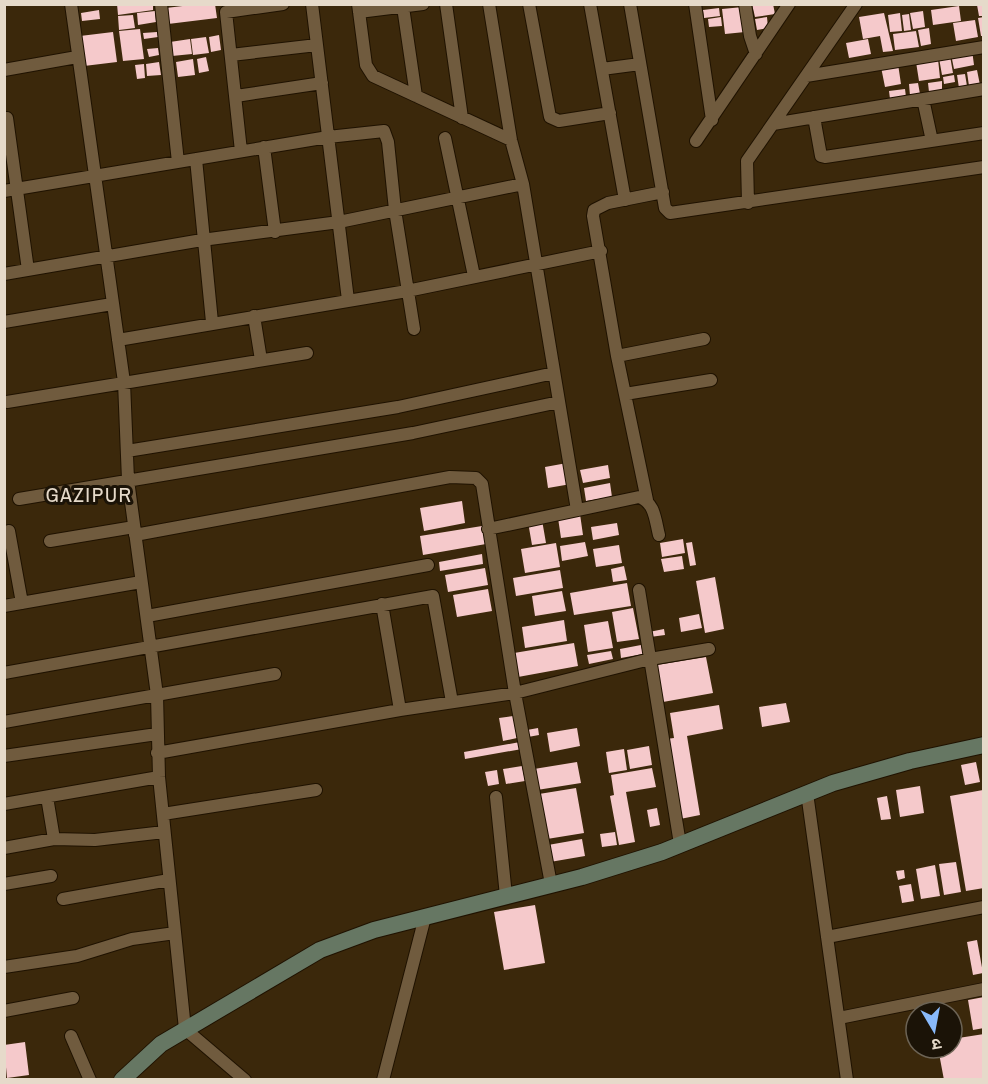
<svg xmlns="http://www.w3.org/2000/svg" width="988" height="1084" font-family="'Archivo Narrow','Noto Sans Devanagari',sans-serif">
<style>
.building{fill:#f5c9cb}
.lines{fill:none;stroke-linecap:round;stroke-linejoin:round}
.street-casing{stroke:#1f1200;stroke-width:14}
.secondary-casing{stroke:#1f1200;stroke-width:18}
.street{stroke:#705b3e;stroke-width:12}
.secondary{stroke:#667763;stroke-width:16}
.labels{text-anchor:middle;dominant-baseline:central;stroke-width:6;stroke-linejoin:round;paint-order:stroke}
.neighbourhood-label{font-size:21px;letter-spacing:1.5px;fill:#e6daca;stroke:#1b1307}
</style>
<rect width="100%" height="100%" fill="#3b280b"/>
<!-- building -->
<path class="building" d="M117 4H153V10L118 15Z
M199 4H215L217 18 168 24 166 8Z
M752 4H773L775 14 755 17Z
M984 4V16H979L977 5Z
M959 6 961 21 933 25 931 10Z
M743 7 745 32 725 34 722 9Z
M719 8 720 16 704 18 703 10Z
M99 10 100 19 82 21 81 13Z
M155 11 156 22 138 25 137 13Z
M923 11 925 27 913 29 910 13Z
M884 13 893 51 883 52 880 36 863 39 859 17Z
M900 13 902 31 890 32 888 15Z
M909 14 911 30 904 31 902 15Z
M133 15 135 28 119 30 118 16Z
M721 17 722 26 709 27 708 19Z
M767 17 768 28 757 30 755 19Z
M984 17V36H981L978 18Z
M975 20 978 37 956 41 953 23Z
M929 28 931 44 921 46 918 30Z
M140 29 144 59 123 61 119 31Z
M916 31 919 47 895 50 893 34Z
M113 32 117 62 84 66 80 36Z
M157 32 158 37 144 39 143 33Z
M219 35 221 50 211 52 209 37Z
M206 37 209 53 193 55 191 39Z
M190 39 192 54 172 56 170 42Z
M868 39 871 54 849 58 846 43Z
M158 48 159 55 149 57 147 49Z
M972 50 974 65 954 69 951 54Z
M950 56 953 73 942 75 939 58Z
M206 57 209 71 199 73 197 59Z
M193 59 195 75 178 77 176 62Z
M938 59 940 78 919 81 916 62Z
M159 62 161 75 147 76 146 64Z
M144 64 145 78 137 79 135 65Z
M898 64 901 84 885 87 881 67Z
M977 70 980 85 969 86 967 72Z
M965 74 967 86 959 88 957 75Z
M954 75 955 82 944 84 943 77Z
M942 81V90L929 92 928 83Z
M918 83 920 94 910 96 909 84Z
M905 89 906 97 890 99 889 91Z
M567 463 571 484 548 488 545 467Z
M608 465 610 478 583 483 580 470Z
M610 483 612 497 586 501 584 488Z
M462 501 465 523 424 531 420 508Z
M580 514 583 535 561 538 558 518Z
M542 520 546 543 532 545 528 522Z
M617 523 619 535 593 540 591 527Z
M482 526 486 544 423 555 420 536Z
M683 539 685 553 662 557 660 543Z
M585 542 588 556 562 561 560 546Z
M692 542 696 565 690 566 686 543Z
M556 543 560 567 525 573 521 549Z
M619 545 622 563 596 567 593 549Z
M482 554 483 564 440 571 439 562Z
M682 556 684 569 664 572 661 559Z
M624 566 627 580 613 582 611 569Z
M485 568 488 585 448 592 445 575Z
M560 570 563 588 516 596 513 578Z
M715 577 724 629 705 633 696 581Z
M627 583 631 606 574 615 570 593Z
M488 589 492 611 457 617 453 595Z
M562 591 566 611 535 616 532 596Z
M633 608 639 639 617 642 612 612Z
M699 614 702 628 681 632 679 618Z
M564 620 567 641 525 648 522 627Z
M608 621 613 648 588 652 584 625Z
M664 629 665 635 650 637 649 632Z
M574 643 578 666 518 677 514 653Z
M641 645 643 654 621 658 620 649Z
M611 651 613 659 589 664 587 655Z
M706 657 713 693 663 702 657 665Z
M786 703 790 722 762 727 759 707Z
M719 705 723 729 687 736 700 815 680 819 666 739 674 738 670 713Z
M513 716 517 738 503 741 499 718Z
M538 728 539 735 528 737 527 730Z
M577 728 580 746 550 752 547 733Z
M520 742 522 749 465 759 464 752Z
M649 746 652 765 630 769 627 750Z
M624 749 627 770 609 773 606 752Z
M577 762 581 783 537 790 534 769Z
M976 762 980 782 965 785 961 765Z
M522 766 525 781 506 784 503 769Z
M652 768 656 787 626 792 635 842 619 845 610 796 614 795 611 775Z
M497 770 499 784 488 786 485 772Z
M920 786 924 813 900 817 896 790Z
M576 788 584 833 547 839 539 794Z
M983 790 984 888 966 891 950 796Z
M887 796 891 819 881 820 877 798Z
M657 808 660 825 650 827 647 810Z
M615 832 617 845 602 847 600 834Z
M582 839 585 856 550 862 548 845Z
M956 862 961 892 944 895 939 864Z
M935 865 940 896 921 899 916 869Z
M904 870 905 878 898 880 896 871Z
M911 884 914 901 902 903 899 886Z
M535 905 545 963 504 970 494 912Z
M977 940 983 973 973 975 967 942Z
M984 997V1028L973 1030 968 1000Z
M984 1034V1080H944L938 1048H952V1039Z
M25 1042 29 1075 7 1078 4 1045Z"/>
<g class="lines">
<!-- street casing -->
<g class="street-casing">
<path id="street" d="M71 4 124 382 128 480 157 695 159 777 185 1029 245 1080
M161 4 178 162
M312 4 348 300
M358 4 366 65 373 76 511 140
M446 4 462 118
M489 4 511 140 523 184 577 510
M529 4 550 117 559 121 610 113
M590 4 625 200
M630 4 665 208 670 213 984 167
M695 4 712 120
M745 4 750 36 756 54
M403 7 416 96
M359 12 423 4
M231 55 317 45
M602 69 640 64
M4 70 77 57
M806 76 984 47
M236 96 322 83
M923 99 932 141
M814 117 821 156 825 157 984 133
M7 118 28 270
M773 124 984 89
M445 138 474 276
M696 141 789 4
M264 147 275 232
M241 151 226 12 283 4
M196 159 212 322
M4 191 328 137 384 131 388 142 395 210 414 329
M748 203 747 161 856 4
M4 274 202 240 339 222 523 184
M254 316 261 360
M4 322 112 304
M118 340 407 291 601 251
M617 356 704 339
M625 394 711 380
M7 402 307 353
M127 451 398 407 554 373
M19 499 413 433 559 402
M647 500 617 356 593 216 594 210 608 203 663 192
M488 529 639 497C655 503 655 519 659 535
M9 531 22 603
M135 535 450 477 476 478 482 484 515 693 551 884
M50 541 134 527
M639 590 680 844
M382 604 400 710
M4 606 141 582
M147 616 428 565
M4 673 433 596 452 702
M4 722 275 674
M157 753 400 710 515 693 650 659 709 649
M4 756 157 734
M807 793 847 1080
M47 797 54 839
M496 797 506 896
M4 804 159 777
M163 814 316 790
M4 848 54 839 95 840 164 832
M4 884 51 876
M63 899 169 880
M827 937 984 907
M4 967 77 956 132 939 175 933
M4 1011 73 998
M839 1018 984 989
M71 1036 90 1080
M383 1080 425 917"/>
</g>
<!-- secondary casing -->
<g class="secondary-casing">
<path id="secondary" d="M122 1080 161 1044 320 950 374 930 582 877 662 852 833 783 910 761 984 745"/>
</g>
<!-- street -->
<use href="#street" class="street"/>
<!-- secondary -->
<use href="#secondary" class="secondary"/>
</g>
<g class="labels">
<!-- neighbourhood labels -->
<g class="neighbourhood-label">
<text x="89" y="494">GAZIPUR</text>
</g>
</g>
<!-- border -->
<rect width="988" height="1084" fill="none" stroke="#e6daca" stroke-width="12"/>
<!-- north arrow -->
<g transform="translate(934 1030) rotate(170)"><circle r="28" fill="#1b1307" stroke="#6c6355" stroke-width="1.5"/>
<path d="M0-4.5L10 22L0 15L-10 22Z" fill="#89bafc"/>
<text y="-9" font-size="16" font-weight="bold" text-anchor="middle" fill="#e6daca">उ</text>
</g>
</svg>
